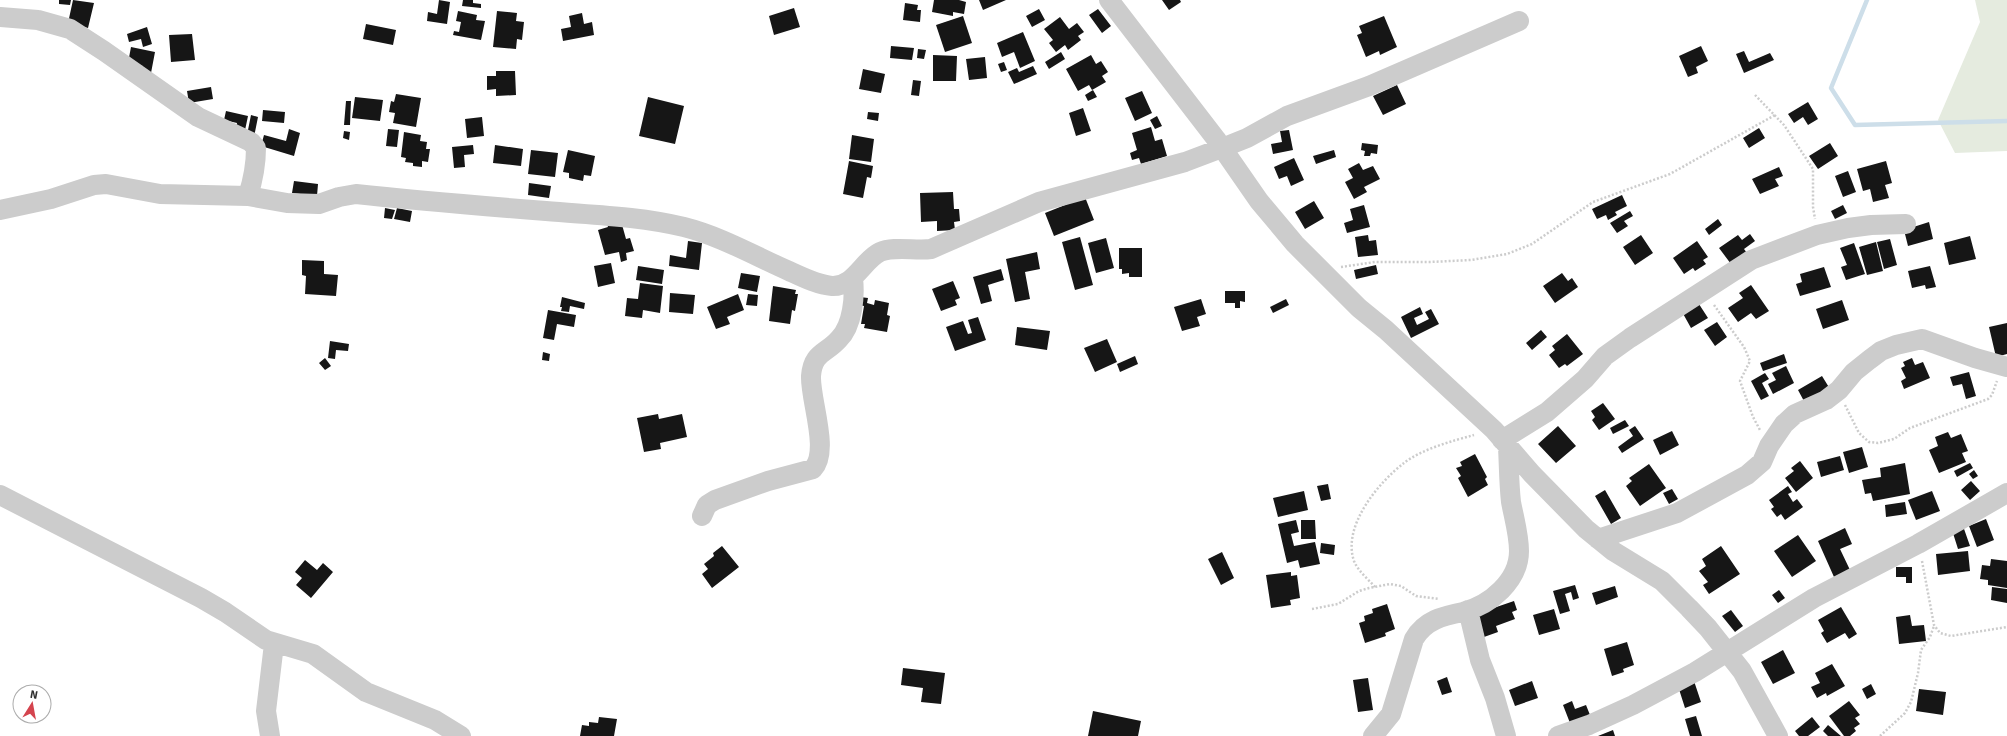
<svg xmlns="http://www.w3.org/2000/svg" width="2007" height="736" font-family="Signika,sans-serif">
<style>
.green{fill:#e5ebdf}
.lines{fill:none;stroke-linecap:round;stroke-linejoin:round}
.stream{stroke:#cddee9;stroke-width:4.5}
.building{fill:#161616}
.path{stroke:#ccc;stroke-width:2.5;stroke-dasharray:2 2;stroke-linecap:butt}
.minor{stroke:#ccc;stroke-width:20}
</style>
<rect width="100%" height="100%" fill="#fff"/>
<!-- green -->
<path class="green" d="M1975 0H2007V151L1955 153 1938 120 1980 22Z"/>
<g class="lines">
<!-- stream -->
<path class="stream" d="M1867 0 1831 88 1855 125 2007 121"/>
</g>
<!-- building -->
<path class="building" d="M59 0H71L70 5 59 4Z
M73 0 94 3 88 28 68 23Z
M439 0 450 2 447 24 427 21 428 12 437 14Z
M463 0H473V3L481 4V8L462 6Z
M934 0H959L966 2 964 14 953 12V16L932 12Z
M979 0H1006L983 10Z
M1162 0H1180L1181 2 1169 10Z
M905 3 918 5 917 10H921L920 22 903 20Z
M794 8 800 27 774 35 769 16Z
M1039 9 1045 20 1032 27 1026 16Z
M1098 9 1111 26 1102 33 1089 15Z
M458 11 477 15 476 20 485 21 481 40 453 35 454 31 459 32 461 22 456 21Z
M497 11 517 13 516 21 524 22 522 40 517 39 516 49 493 47Z
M582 13 584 24 592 22 594 35 563 41 561 29 571 27 569 16Z
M963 16 972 43 945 52 936 25Z
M1384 16 1397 47 1380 55 1379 51 1366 57 1357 35 1362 33 1359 26Z
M1060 17 1069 29 1077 23 1084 32 1078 36 1081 40 1068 50 1065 45 1056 52 1049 43 1053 40 1044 29Z
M366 24 396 30 393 45 363 39Z
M147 27 152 44 143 47 141 39 129 42 127 34Z
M1023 32 1035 61 1020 68 1014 52 1002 57 997 43Z
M192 34 195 60 171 62 169 35Z
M891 46 914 48 912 60 890 58Z
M1701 46 1708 61 1696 67 1698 73 1688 77 1679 56Z
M131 47 155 52 151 73 142 71 143 66 128 63Z
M918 49 926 50 924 59 917 58Z
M1744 51 1749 62 1770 53 1774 60 1744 73 1736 54Z
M1061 52 1065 59 1049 69 1045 62Z
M933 55 957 56 956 81H933Z
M1091 55 1096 64 1101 61 1108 72 1102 76 1106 82 1092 90 1089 85 1078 91 1066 69Z
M985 57 987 78 969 80 966 59Z
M1004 62 1007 70 1001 72 998 64Z
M1033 66 1037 74 1014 84 1008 72 1017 68 1019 72Z
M863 69 885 74 881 93 859 89Z
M496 71H515L516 95 496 96V89L487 90V76H496Z
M913 80 921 81 919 96 911 95Z
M1397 85 1406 104 1383 115 1373 96Z
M211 87 213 99 189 103 187 91Z
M1093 90 1097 97 1088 101 1085 95Z
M1142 91 1152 113 1135 121 1125 98Z
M396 94 421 98 416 127 393 123 395 113 389 112 391 101 394 102Z
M355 97 383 100 380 121 352 118Z
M648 97 684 106 675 144 639 136Z
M346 101H351L350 125H344Z
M1808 102 1818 119 1808 125 1803 117 1794 123 1788 114Z
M1083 108 1091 131 1076 136 1069 113Z
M263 110 285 112 284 123 262 121Z
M226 111 248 116 244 135 235 133 237 123 224 120Z
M868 112 879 113 878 121 867 119Z
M251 115 258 117 254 137 247 135Z
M1157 116 1162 126 1155 129 1150 120Z
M482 117 484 136 467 138 465 119Z
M1151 127 1155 141 1162 139 1167 156 1141 164 1139 158 1132 160 1130 153 1137 150 1132 133Z
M1759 128 1765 138 1749 148 1743 138Z
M289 129 300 133 294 156 261 146 264 135 286 141Z
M388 129 399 130 397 147 386 146Z
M1289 130 1293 150 1273 154 1271 144 1282 142 1280 131Z
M344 131 350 132 349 140 343 138Z
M404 132 421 135 420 141 427 142 426 149H430L428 162 422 161V167L413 166V163L405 162 406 158 401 157Z
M852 135 874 139 871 162 849 159Z
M1362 143 1378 145 1377 154 1371 153 1370 156H1364L1365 151 1361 150Z
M1830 143 1838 156 1818 169 1809 156Z
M473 145 474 154 464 155 465 167 454 168 452 147Z
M495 145 523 149 521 166 493 163Z
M531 150 558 153 555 177 528 174Z
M568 150 595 156 591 176 584 175 583 181 569 178V173L563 172Z
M1334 150 1336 157 1316 164 1313 156Z
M1294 158 1304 180 1291 186 1287 176 1279 179 1274 167Z
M849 161 873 166 871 178 867 177 863 198 843 194Z
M1886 161 1892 183 1885 185 1889 198 1873 202 1870 189 1863 191 1857 169Z
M1359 163 1363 170 1373 166 1380 179 1364 187 1367 192 1354 199 1345 182 1353 178 1348 169Z
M1779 167 1783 176 1775 179 1779 186 1760 194 1752 179Z
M1848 171 1856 192 1843 197 1835 176Z
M294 181 318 184 317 196 292 193Z
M529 183 551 186 549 198 528 195Z
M953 192 954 209H959L960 221 954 222 955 230 937 231V221L921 222 920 193Z
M1622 195 1627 206 1615 212 1617 215 1608 220 1606 215 1597 219 1592 209Z
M1085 197 1094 220 1054 236 1045 213Z
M1314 201 1324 218 1305 229 1295 212Z
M1364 205 1370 227 1347 233 1344 223 1353 220 1350 209Z
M1843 205 1847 213 1835 219 1831 211Z
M385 208 395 210 392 219 384 218Z
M397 208 412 211 410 222 394 219Z
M1630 211 1633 216 1624 221 1628 226 1617 233 1610 223Z
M1718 219 1722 225 1709 235 1705 229Z
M621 221 626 239 630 238 634 251 626 253 627 260 621 262 619 252 605 255 598 230 608 227 607 224Z
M1929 222 1933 239 1908 246 1904 230Z
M1750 234 1755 241 1744 249 1747 253 1731 264 1719 248 1738 235 1742 240Z
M1368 235 1369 241 1376 240 1378 255 1358 257 1355 237Z
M1641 235 1653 253 1635 265 1623 247Z
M1970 236 1976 259 1949 265 1944 243Z
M1080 237 1093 285 1075 290 1062 242Z
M1106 238 1114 268 1096 273 1088 243Z
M1890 239 1897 265 1884 269 1877 242Z
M688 241 702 243 699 270 669 266 670 255 686 258Z
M1697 241 1708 257 1703 260 1706 264 1695 271 1693 268 1684 274 1673 258Z
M1876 242 1883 271 1867 275 1859 247Z
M1854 243 1865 274 1846 280 1841 267 1847 265 1840 248Z
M1119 248H1142V277H1129V273L1122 274V269H1119Z
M1037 252 1040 269 1025 272 1030 299 1015 302 1006 259Z
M302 260 324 261V274L338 275 336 296 305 294 306 276 302 275Z
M611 263 615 283 598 287 594 266Z
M1376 265 1378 274 1356 279 1354 270Z
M638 266 664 270 662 284 636 280Z
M1930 266 1936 287 1926 289 1925 285 1912 288 1908 271Z
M1824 267 1831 287 1800 296 1796 284 1802 282 1800 274Z
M1001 269 1004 280 988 285 992 301 981 304 973 277Z
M741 273 760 276 757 292 738 288Z
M1562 273 1568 281 1572 278 1578 287 1555 303 1543 286Z
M953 281 960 298 955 300 957 305 941 311 932 289Z
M640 283 663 286 660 313 643 310 642 318 625 316 627 298 638 299Z
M1751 285 1769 311 1756 319 1751 313 1738 322 1728 308 1743 298 1739 293Z
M773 286 796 290 795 294H798L795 311 792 310 790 324 769 321Z
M1225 291H1245V302L1240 301V308H1235V303H1225Z
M670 293 695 295 693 314 669 312Z
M738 294 744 310 727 317 730 324 716 329 707 307Z
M748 294 758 295 757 306 746 305Z
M562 297 585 303 584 309 570 306 569 312 561 311 562 307H560Z
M860 297 868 298 867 303 874 305 875 300 889 303 887 315 890 316 887 332 864 328 865 324H861L864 306 859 305Z
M1201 299 1206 314 1197 317 1200 326 1182 331 1174 307Z
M1286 299 1289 305 1273 313 1270 307Z
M1842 300 1849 320 1823 329 1816 309Z
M1697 301 1708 318 1691 328 1681 310Z
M1420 307 1423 314 1414 318 1417 325 1429 319 1425 312 1431 309 1439 324 1411 338 1401 317Z
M548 310 576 315 574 327 557 324 554 340 543 338Z
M978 317 986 340 955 351 946 327 963 321 968 334 972 333 968 320Z
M1717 322 1727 337 1715 346 1704 330Z
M2007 323V354L1996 357 1989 327Z
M1017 327 1050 331 1047 350 1015 345Z
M1541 330 1547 337 1532 350 1526 343Z
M1567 334 1583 354 1567 366 1565 364 1559 368 1549 355 1555 350 1552 346Z
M1107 339 1117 362 1095 372 1084 348Z
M330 341 349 344 348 351 336 350 335 359 328 358Z
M543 352 550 354 549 361 542 360Z
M1784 354 1787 363 1763 371 1760 363Z
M1135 356 1138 364 1120 372 1117 364Z
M325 358 331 366 325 370 319 363Z
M1912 358 1915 365 1923 362 1930 378 1904 389 1901 381 1906 378 1901 368 1905 366 1903 362Z
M1786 366 1794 383 1773 394 1768 384 1776 380 1772 373Z
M1969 372 1976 396 1966 399 1962 384 1953 386 1950 377Z
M1765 373 1769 379 1762 383 1769 396 1761 400 1751 381Z
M1822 376 1830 389 1805 403 1798 390Z
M1603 403 1615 419 1599 430 1592 420 1595 417 1591 411Z
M658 414 659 419 682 414 687 437 660 443 661 449 644 452 637 418Z
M1625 420 1629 426 1613 434 1610 428Z
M1558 426 1576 446 1556 463 1538 444Z
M1635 426 1644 439 1622 453 1618 447 1633 436 1629 430Z
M1672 431 1679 445 1660 455 1653 440Z
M1948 432 1951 438 1961 434 1968 451 1962 453 1966 462 1939 473 1929 450 1938 446 1935 437Z
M1862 447 1868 467 1849 473 1843 452Z
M1475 454 1487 477 1485 479 1488 485 1468 497 1458 478 1461 476 1456 468 1462 466 1460 462Z
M1840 456 1844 470 1821 477 1817 462Z
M1800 461 1813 478 1796 492 1785 478 1794 471 1791 468Z
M1905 463 1910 494 1873 501 1871 493 1865 494 1862 480 1881 477 1880 468Z
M1970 463 1973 468 1957 477 1954 471Z
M1649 464 1666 488 1640 506 1626 486 1632 481 1629 478Z
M1974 470 1978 476 1973 479 1969 474Z
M1971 481 1980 491 1970 500 1961 490Z
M1328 484 1331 499 1321 501 1317 486Z
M1788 486 1792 492 1788 494 1793 502 1797 499 1803 507 1785 520 1781 514 1777 517 1771 509 1774 507 1769 500Z
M1672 489 1678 499 1669 504 1663 493Z
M1605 490 1621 518 1611 524 1595 496Z
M1304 491 1308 510 1278 517 1273 498Z
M1932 491 1940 511 1916 520 1908 500Z
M1905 502 1907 514 1886 517 1885 505Z
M1986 519 1994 540 1977 547 1969 526Z
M1296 520 1299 532 1291 534 1294 546 1315 542 1320 564 1300 568 1298 560 1287 563 1278 524Z
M1301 520H1315L1316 539H1301Z
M1963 526 1970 546 1958 549 1952 530Z
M1845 528 1852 544 1840 549 1850 570 1834 577 1818 541Z
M1798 535 1816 561 1792 577 1774 551Z
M1321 543 1335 545 1334 555 1320 553Z
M722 546 739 567 712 588 702 574 708 569 704 564 714 556 713 553Z
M1721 546 1740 574 1709 594 1703 585 1708 582 1699 571 1706 566 1702 559Z
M1968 551 1970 571 1938 575 1936 554Z
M1222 552 1234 578 1221 585 1208 559Z
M1991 559 2007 561V588L1988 585V580L1980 579 1982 565 1990 566Z
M305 560 317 570 323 563 333 572 311 598 296 585 302 578 295 572Z
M1896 567H1912V583H1906V577H1896Z
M1291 572V576L1297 575 1300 598 1290 600 1291 605 1271 608 1266 575Z
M1575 585 1579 598 1573 600 1571 592 1565 594 1570 611 1560 614 1553 591Z
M1615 586 1618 597 1596 605 1592 593Z
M1992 587 2007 589V603L1991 600Z
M1779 590 1785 598 1778 603 1772 595Z
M1514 601 1517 610 1512 612 1515 619 1496 626 1498 632 1484 637 1476 614Z
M1387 604 1395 629 1385 633 1386 636 1365 643 1359 623 1365 621 1364 616 1373 613 1372 609Z
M1841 607 1857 634 1849 639 1845 633 1827 643 1821 633 1824 631 1818 620Z
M1554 609 1560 629 1539 635 1533 615Z
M1731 610 1743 626 1735 632 1722 616Z
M1910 615 1912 626 1924 625 1926 641 1899 644 1896 617Z
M1627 642 1634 665 1623 669 1624 672 1612 676 1604 649Z
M1783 650 1795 673 1773 684 1761 662Z
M1832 664 1845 686 1827 696 1826 693 1817 698 1811 687 1820 683 1815 673Z
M903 668 945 673 941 704 921 702 923 688 901 685Z
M1447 677 1452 692 1442 695 1437 681Z
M1368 678 1373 710 1358 712 1353 680Z
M1693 678 1701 702 1685 708 1677 683Z
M1532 681 1538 698 1515 706 1509 690Z
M1871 684 1876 694 1867 699 1862 689Z
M1919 689 1946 692 1943 715 1916 711Z
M1572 701 1575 709 1586 705 1590 715 1570 723 1563 705Z
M1849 701 1860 715 1855 718 1860 724 1854 728 1856 731 1850 736H1844L1829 716Z
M1093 711 1141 721 1138 736H1088Z
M1696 716 1702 736H1690L1685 719Z
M599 717 617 719 614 736H580L582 725 589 726V722L598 723Z
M1812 717 1820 727 1808 736H1799L1795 731Z
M1828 725 1841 736H1828L1823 731Z
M1613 730 1615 736H1598Z"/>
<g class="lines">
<!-- path -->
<path class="path" d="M1755 95 1784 125 1813 169V207L1815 219
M1341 267 1375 262H1430L1471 260 1507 254 1532 244 1593 202 1670 174 1775 115
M1714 305 1744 347 1750 361 1740 381 1753 417 1760 430
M1845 405 1859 433 1869 442 1878 443 1894 439 1910 428 1988 399 1992 395 1997 381
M1922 561 1934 625 1940 633 1951 636 2007 627
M1375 587C1368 579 1358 571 1354 561 1342 526 1378 483 1404 463 1422 449 1452 441 1474 435
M1312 609 1338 604 1359 591 1369 588 1390 584 1401 586 1416 596 1439 599
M1880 736 1905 713 1911 702 1918 673 1921 650 1930 637 1934 626"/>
<!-- minor -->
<path class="minor" d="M1109 0 1216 139 1259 201 1295 244 1359 308 1386 330 1494 430 1532 474 1586 529 1613 551 1662 581 1689 608 1708 628 1742 671 1778 736
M0 17 38 20 70 29 104 51 198 117 251 142 256 148C256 165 253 180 248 196
M0 210 51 199 94 185 106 184 160 194 248 196 287 203 319 204 339 197 356 194C420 201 483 206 546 211 592 215 638 216 684 227 720 236 755 256 789 271 802 277 818 285 832 286 854 287 863 260 880 252 893 246 916 251 931 249L1039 202 1185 162 1222 148 1247 138 1287 116 1369 86 1519 21
M1502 440 1547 412 1585 379 1605 356 1630 338 1751 260 1817 235 1848 228 1871 225 1906 224
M0 495 201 598 225 612 266 640 313 654 366 692 435 720 461 736
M702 516 707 505 715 500 768 481 813 469C830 451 810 400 811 376 813 352 826 354 839 339 853 325 855 296 853 278
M1598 539 1677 513 1747 475 1762 462 1769 446 1784 424 1795 414 1826 400 1839 390 1854 372 1869 360 1881 351 1896 345 1922 339 1975 358 2007 367
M1468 610 1480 660 1495 698 1506 736
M270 736 266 711 274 644
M1373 736 1391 714 1414 639C1425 620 1443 616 1463 612 1490 605 1519 581 1519 551 1519 535 1514 518 1511 502 1509 484 1509 466 1508 447
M1558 736 1589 725 1633 705 1695 672 1814 598 1918 544 2007 493"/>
</g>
<!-- north arrow -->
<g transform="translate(32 704) rotate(11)"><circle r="19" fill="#ffffff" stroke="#acacac"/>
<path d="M0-3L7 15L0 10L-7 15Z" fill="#d4444e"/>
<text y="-6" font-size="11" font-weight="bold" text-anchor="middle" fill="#2f2f2f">N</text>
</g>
</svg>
